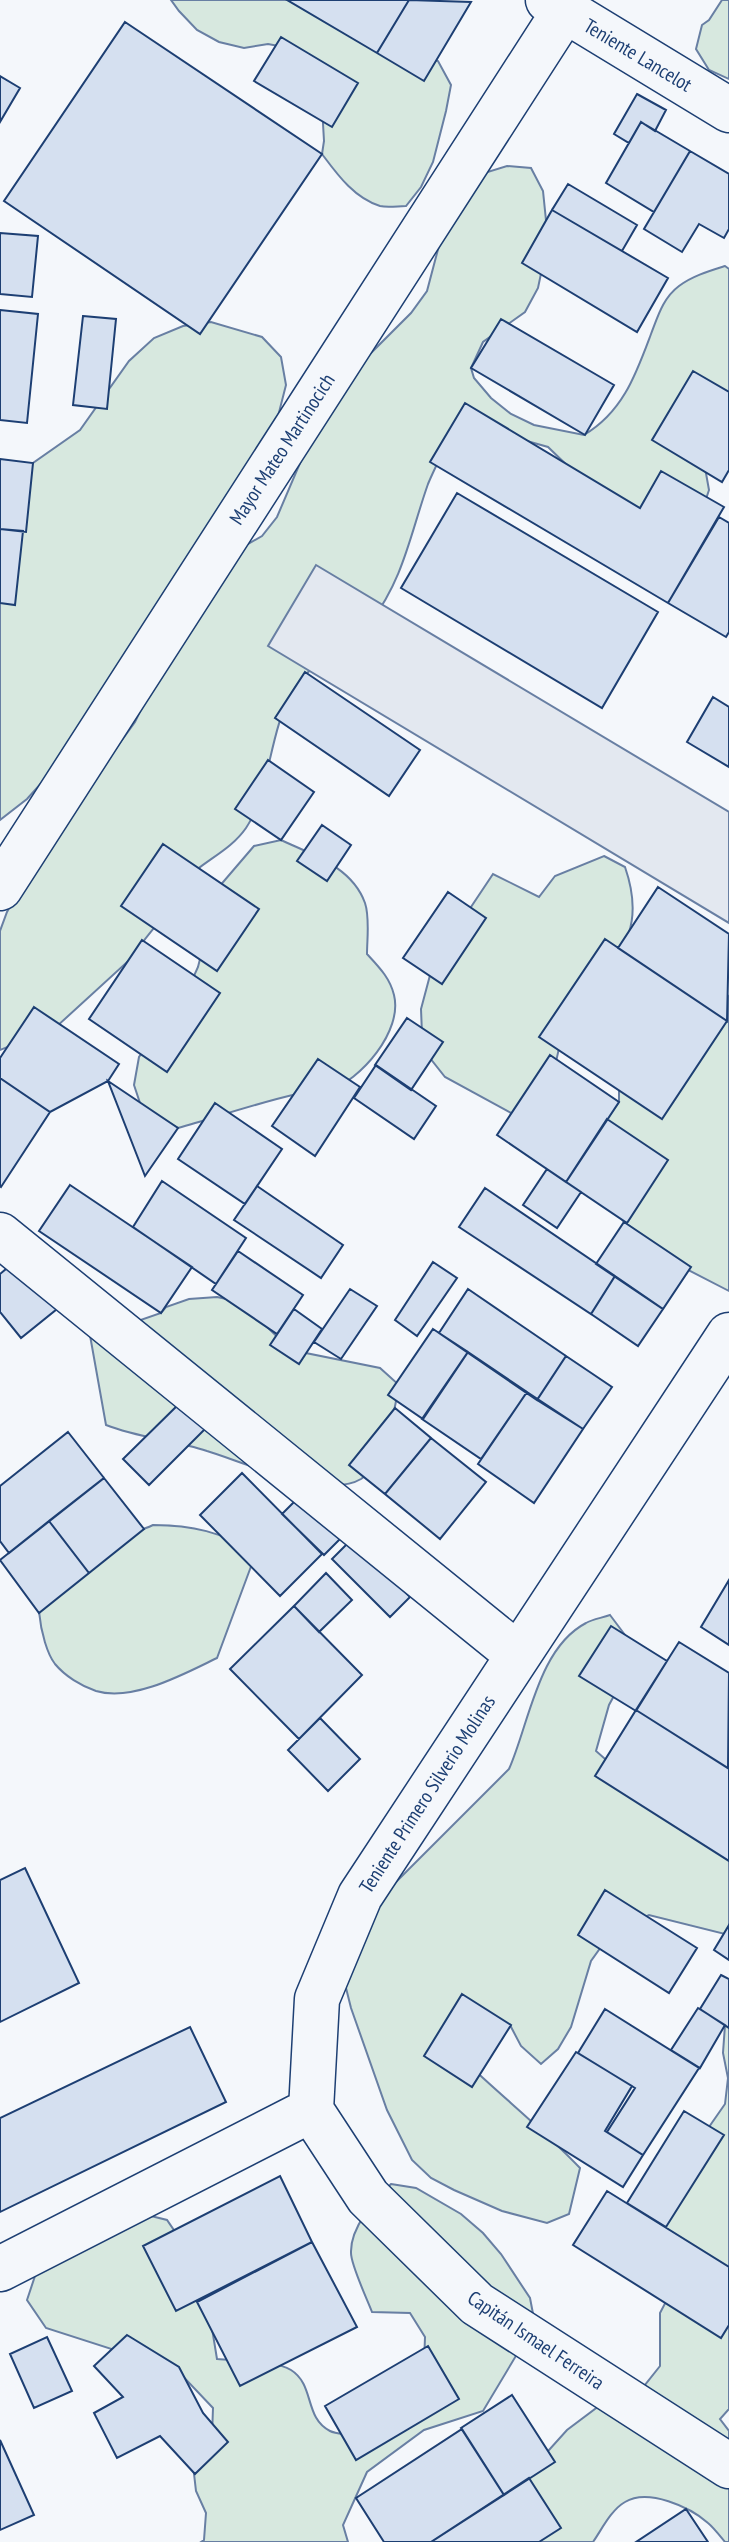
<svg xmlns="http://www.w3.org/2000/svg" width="729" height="2542" font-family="'PT Sans Narrow',sans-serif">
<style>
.green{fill:#d7e8df;stroke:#687fa3;stroke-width:2}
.parking{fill:#e3e8f0;stroke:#687fa3;stroke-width:2}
.building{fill:#d5e0f0;stroke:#1d3f73;stroke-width:2}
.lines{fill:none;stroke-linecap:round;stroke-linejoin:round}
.minor-casing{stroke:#1d3f73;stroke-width:47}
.minor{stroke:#f4f7fb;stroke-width:44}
.labels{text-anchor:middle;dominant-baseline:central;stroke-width:6;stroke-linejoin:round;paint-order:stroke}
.street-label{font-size:20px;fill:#1d3f73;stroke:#f4f7fb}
</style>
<rect width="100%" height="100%" fill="#f4f7fb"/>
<!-- green -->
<path class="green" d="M171 0H323L365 42 438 61 451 85 446 111 433 162 421 187 406 206C398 206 388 208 380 206 354 198 337 174 322 154L324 141 321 89 289 48 268 44 244 48 219 42 197 30 179 11Z
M722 0H729V79L709 70 696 49 702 25 709 20Z
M507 166 531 168 543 191 548 240 538 288 525 312 483 342 471 368 474 378 491 398 511 414 534 425 584 435C623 412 636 374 651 334 658 316 663 298 679 286 692 276 709 271 725 266L729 269V403L700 440 709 490 701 514 678 519 604 501 548 447 527 441 451 434C444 451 435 467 428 484 410 535 404 578 370 623 350 650 313 657 293 691 269 730 270 793 246 828 230 851 205 860 186 879 175 890 169 908 160 920 151 933 142 940 136 954L55 1028 0 1050V931L7 912 32 864 135 722 146 699 63 759 27 799 0 820V549L18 482 33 463 80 430 129 361 154 338 183 326 211 322 262 337 281 357 286 385 274 432 262 454 226 496 209 527 241 548 262 536 277 517 309 442 354 370 411 313 427 291 441 238 481 174Z
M281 840C313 855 352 867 365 903 370 918 367 939 367 954 379 967 390 978 394 995 403 1031 361 1080 328 1091 318 1094 307 1091 297 1094 257 1103 217 1117 178 1128L142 1109 134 1085 139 1057 185 996 198 967 218 888 254 846Z
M604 856 625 867C653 948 599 966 566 1027 557 1042 559 1065 549 1080 541 1093 524 1104 513 1114L445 1077 430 1058 422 1034 421 1009 433 964 493 874 539 897 555 876Z
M729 996V1291L663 1257 646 1238 624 1222 605 1197 607 1119 619 1102V1087L704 1029Z
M217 1297 241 1302 291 1350 380 1368 399 1385C394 1413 386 1463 361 1479 326 1500 244 1462 207 1451 174 1440 139 1438 106 1425L86 1313 135 1322 161 1313 166 1307 189 1299Z
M153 1525C192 1525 222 1532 256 1553L217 1658C184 1674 133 1702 96 1691 81 1686 65 1676 55 1664 40 1645 29 1578 50 1560 78 1536 121 1541 153 1525Z
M610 1615 625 1635 621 1683 609 1705 596 1751 673 1819 729 1814V1935L649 1915 628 1925 606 1940 591 1961 571 2027 558 2049 541 2064 521 2046 510 2025 469 2065C506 2100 545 2131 580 2168L569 2214 547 2223 502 2211 454 2190 431 2178 412 2160 387 2110 351 2008 343 1976 360 1918 509 1769C529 1724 538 1648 586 1623 593 1619 602 1618 610 1615Z
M729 2022V2287L698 2270 666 2227 677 2173 725 2104 728 2078 723 2053 725 2025Z
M391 2184 416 2188 461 2214 483 2233 501 2254 530 2298 535 2324 483 2411 424 2430 367 2472 343 2525 348 2542H201L204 2540 206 2513 196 2491 193 2465 212 2436 213 2408 177 2370 46 2328 27 2300 35 2276 49 2253 143 2214 167 2220 182 2242 195 2293 210 2316 217 2359C237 2361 275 2360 291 2370 315 2385 304 2418 330 2431 336 2434 347 2434 354 2436L424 2364 425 2337 410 2313 372 2312C367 2299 351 2265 351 2253 350 2228 374 2200 391 2184Z
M672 2290 729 2300V2409L720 2419 729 2431V2542H725C720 2536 714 2528 708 2523 690 2507 648 2488 625 2502 611 2510 602 2529 593 2542H502L530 2471 567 2430 615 2394 644 2386 660 2366V2313Z"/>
<!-- parking -->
<path class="parking" d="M316 565 729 812V923L268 646Z"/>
<!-- building -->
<path class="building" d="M287 0H409L377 53Z
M409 0 471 2 424 81 377 53Z
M125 22 322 154 200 334 4 201Z
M281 37 358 83 332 127 254 81Z
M0 76 20 88 0 122Z
M637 94 666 110 655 131 641 122 629 143 614 134Z
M641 122 690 151 654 212 606 183Z
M690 151 729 174V229L724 238 699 224 682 252 644 229Z
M568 184 637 225 622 251 552 210Z
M552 210 668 278 637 332 522 263Z
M0 233 38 236 32 297 0 294Z
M0 310 38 314 27 423 0 420Z
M83 316 116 319 107 409 73 405Z
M501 319 614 385 585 435 471 368Z
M693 371 729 392V470L722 482 652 440Z
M465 403 640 508 661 471 724 507 668 603 430 462Z
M0 459 33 463 26 532 0 529Z
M457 493 658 612 602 708 401 588Z
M719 517 729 523V632L726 637 668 603Z
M0 529 23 531 15 605 0 603Z
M305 672 420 750 389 796 275 718Z
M713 697 729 707V767L687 742Z
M268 760 314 792 281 840 235 809Z
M322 825 351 845 327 881 297 861Z
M163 844 259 909 217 971 121 906Z
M658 887 729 934 727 1021 618 948Z
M448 892 486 918 442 984 403 958Z
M605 939 727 1021 662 1119 539 1037Z
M142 940 220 993 167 1072 89 1019Z
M34 1007 119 1064 108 1081 50 1112 0 1078V1058Z
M407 1018 443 1042 411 1090 375 1065Z
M550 1055 619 1102 566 1182 497 1135Z
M318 1059 360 1087 315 1156 272 1126Z
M376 1065 436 1106 414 1139 354 1098Z
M0 1078 50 1112 1 1187 0 1186Z
M108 1081 178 1128 145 1176Z
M215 1103 282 1149 245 1204 178 1159Z
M607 1119 668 1160 627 1223 566 1182Z
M547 1169 581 1192 557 1228 523 1205Z
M162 1181 246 1238 216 1284 133 1227Z
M70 1185 192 1267 161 1313 39 1231Z
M257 1186 343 1245 321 1278 234 1220Z
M485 1188 615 1276 591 1314 459 1227Z
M624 1222 691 1267 663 1309 596 1264Z
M238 1251 303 1295 277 1334 212 1290Z
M18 1259 57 1309 21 1338 0 1312V1274Z
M433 1262 457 1278 417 1336 395 1320Z
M615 1276 663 1309 638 1346 591 1314Z
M350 1289 377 1306 341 1359 314 1342Z
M468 1289 566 1356 537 1400 439 1333Z
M294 1309 322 1329 299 1364 270 1345Z
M433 1329 468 1352 423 1419 388 1395Z
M468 1352 527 1392 481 1459 422 1419Z
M566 1356 612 1387 583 1429 537 1400Z
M527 1392 583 1429 534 1503 478 1464Z
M184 1399 209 1425 149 1485 123 1459Z
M395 1408 431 1438 385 1494 349 1465Z
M68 1432 104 1478 9 1553 0 1541V1486Z
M431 1438 486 1482 440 1539 385 1494Z
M242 1473 322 1554 280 1596 200 1515Z
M104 1478 144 1529 89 1573 49 1521Z
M306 1490 347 1532 324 1555 282 1514Z
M49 1521 89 1573 39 1613 0 1560Z
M353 1538 410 1597 390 1617 332 1559Z
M326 1573 352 1600 319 1632 294 1606Z
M729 1580V1645L701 1627Z
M294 1606 362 1675 299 1739 230 1669Z
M611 1626 667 1661 636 1711 579 1676Z
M679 1642 729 1673 728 1768 636 1710Z
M636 1710 729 1769V1861L595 1776Z
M320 1718 360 1759 328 1791 288 1750Z
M25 1868 79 1983 0 2022V1880Z
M605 1890 697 1948 669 1993 578 1935Z
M729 1925V1960L714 1950Z
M721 1975 729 1979V2028L700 2009Z
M462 1994 511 2025 472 2087 424 2056Z
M698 2008 725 2025 700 2068 671 2050Z
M605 2009 699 2068 643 2155 607 2132 635 2088 578 2053Z
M190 2027 226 2102 0 2212V2118Z
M576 2052 632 2086 605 2131 643 2155 623 2187 527 2127Z
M684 2111 724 2135 666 2227 627 2203Z
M280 2176 312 2242 176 2311 143 2246Z
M607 2191 729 2267V2325L721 2338 573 2245Z
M312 2242 357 2327 240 2386 197 2302Z
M127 2335 179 2367 203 2413 228 2442 195 2474 160 2436 117 2458 94 2413 123 2397 94 2366Z
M47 2337 72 2391 34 2408 10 2354Z
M428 2346 459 2399 356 2460 325 2406Z
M512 2395 555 2462 504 2495 461 2428Z
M462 2429 504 2495 431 2542H384L356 2498Z
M0 2440 34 2515 0 2530Z
M529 2478 561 2528 539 2542H431Z
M686 2509 708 2542H636Z"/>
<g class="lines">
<!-- minor casing -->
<g class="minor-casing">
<path id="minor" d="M548 0 729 110
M0 888 565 10
M0 1235 518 1655
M311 2110 317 1999 360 1896 729 1335
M311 2110 368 2197 477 2304 729 2466
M0 2269 311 2110"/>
</g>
<!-- minor -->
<use href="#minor" class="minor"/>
</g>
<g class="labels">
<!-- street labels -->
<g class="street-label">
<text transform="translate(638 55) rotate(31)">Teniente Lancelot</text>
<text transform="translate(282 449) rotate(-57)">Mayor Mateo Martinocich</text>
<text transform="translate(427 1794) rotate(-57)">Teniente Primero Silverio Molinas</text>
<text transform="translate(536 2340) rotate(34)">Capitán Ismael Ferreira</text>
</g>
</g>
</svg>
